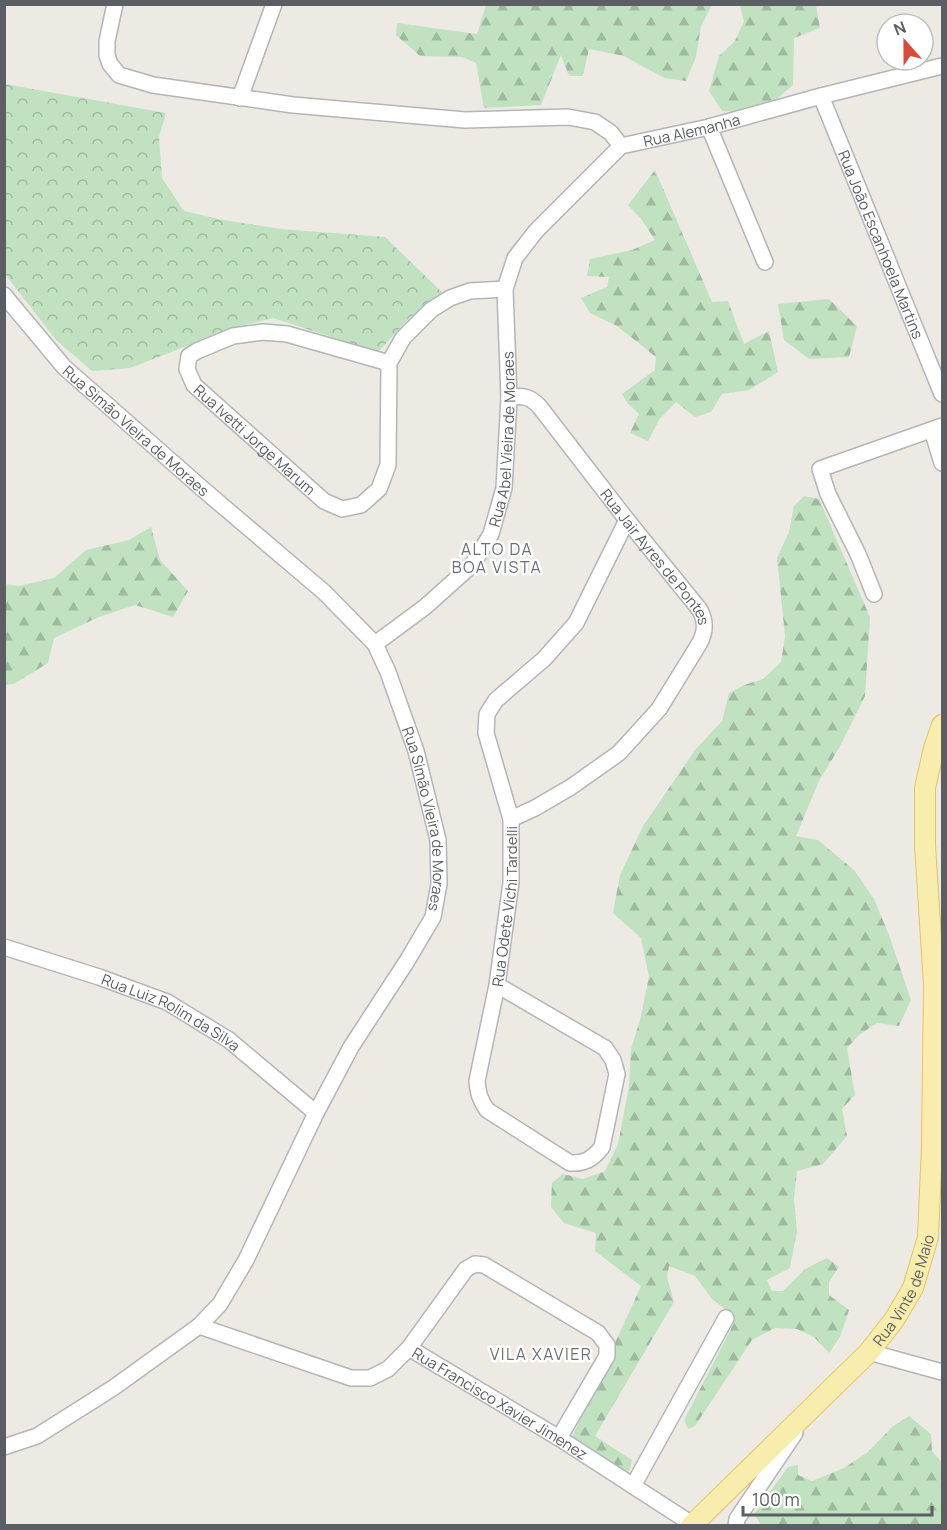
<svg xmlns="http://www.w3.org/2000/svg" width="947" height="1530" font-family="Manrope,sans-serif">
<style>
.forest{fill:url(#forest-firs)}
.park{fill:url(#park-crowns)}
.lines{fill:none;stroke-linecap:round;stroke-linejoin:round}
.minor-casing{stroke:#b3b5b9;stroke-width:18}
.major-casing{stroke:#e5c362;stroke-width:22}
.minor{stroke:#fff;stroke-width:15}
.major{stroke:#f8edac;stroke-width:20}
.labels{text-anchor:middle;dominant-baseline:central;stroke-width:5;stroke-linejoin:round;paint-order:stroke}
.street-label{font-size:15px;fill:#5b5e62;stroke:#fff}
.neighbourhood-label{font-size:16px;letter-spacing:1.5px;fill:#6c7074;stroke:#fff}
</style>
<defs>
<pattern id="forest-firs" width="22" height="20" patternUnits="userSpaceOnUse" patternTransform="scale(1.5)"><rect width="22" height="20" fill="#c1e2c1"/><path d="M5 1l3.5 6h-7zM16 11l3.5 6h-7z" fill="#a0baa0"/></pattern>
<pattern id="park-crowns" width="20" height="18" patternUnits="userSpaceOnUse" patternTransform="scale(1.5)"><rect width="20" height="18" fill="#c1e2c1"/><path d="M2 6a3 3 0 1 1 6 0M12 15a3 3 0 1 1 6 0" fill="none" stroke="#a0baa0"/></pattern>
</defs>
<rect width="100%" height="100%" fill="#eceae2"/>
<!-- forest -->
<path class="forest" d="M486 5V4L712 5 701 26 696 57 686 81 664 78 624 56 589 49 583 76H569L561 55 541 105 484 108 476 63 462 57 420 56 396 35 397 23 477 34Z
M740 5H816L820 28 794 38 793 85 772 103 744 112 722 111 709 91 719 56 735 41 744 21Z
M655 170 712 302 728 301 744 344 769 331 778 372 749 390 722 394 711 412 695 417 676 402 659 420 648 441 630 433 639 414 628 404 622 394 655 370 656 357 617 326 590 313 581 298 607 287 609 277 587 276 590 259 632 250 655 240 642 220 628 205Z
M829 299 857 326 849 357 809 359 784 340 778 304Z
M804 496 819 499 870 617 865 696 839 748 819 781 796 836 818 840 854 870 874 899 889 935 911 1000 899 1026 877 1023 859 1035 847 1048 855 1095 842 1109 847 1136 823 1164 797 1171 794 1198 797 1231 790 1268 767 1280 772 1291H783L805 1269 827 1258 839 1267 829 1282V1295L849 1310 840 1337 829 1353 814 1337 797 1329 775 1328 752 1340 695 1426 688 1429 684 1420 734 1323 730 1313 712 1299 695 1276 669 1266 667 1277 674 1302 595 1436 632 1460 630 1470 624 1475 571 1439 641 1286 595 1251 596 1233 564 1223 551 1207 552 1183 563 1174 583 1179 605 1171 618 1144 629 1086 631 1049 640 1020 649 977 641 938 613 913 620 875 643 826 695 750 722 721 729 693 744 685 763 679 781 662 785 636 777 558 789 532 794 506Z
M151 527 160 560 188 591 173 617 135 605 99 617 54 638 48 663 14 684 5 685V584L19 586 54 578 86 550 129 540Z
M909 1416 931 1434 932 1451 942 1463V1525L793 1526C779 1522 774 1526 761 1525L754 1514 788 1467 798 1465V1475L812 1481 844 1468 868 1452 892 1427Z"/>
<!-- park -->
<path class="park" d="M5 84 166 113 159 137 162 178 184 211 223 220 281 229 385 237 445 295 410 317 378 352 273 318 236 327 130 368 92 371 56 340 5 274Z"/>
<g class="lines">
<!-- minor casing -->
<g class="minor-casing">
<g id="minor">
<path d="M115 4 107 41V55L110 64 119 75 153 85 293 105 465 120 568 117 595 122 611 133 621 146"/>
<path id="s1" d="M821 96 942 394"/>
<path d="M240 98 274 4"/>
<path d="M709 127 765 262"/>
<path id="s2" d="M4 295 64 367 205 491 324 592 375 644 388 672 416 751 438 840 439 884 433 917 407 961 351 1047 316 1113 246 1260 220 1304 199 1326 113 1388 37 1436 4 1447"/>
<path id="s3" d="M389 363 287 334 263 332 233 336 197 351 189 356 187 369 194 385 324 501 342 509 361 505 379 489 388 465 389 363 403 338 431 310 450 298 470 291 505 289"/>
<path id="s4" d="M509 398C522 395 529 396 539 406L627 520 700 610C706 622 706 632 699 644L659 709 619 753 571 787 535 808 511 819"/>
<path d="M932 430 942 463"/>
<path d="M874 594 858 554 828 494 820 469 942 426"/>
<path id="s5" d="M375 644 425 607 473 564 491 534 504 488 509 398 505 289 515 258 536 231 621 146 709 127 821 96 942 66"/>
<path id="s6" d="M4 947 99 977 167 1002 229 1040 316 1113"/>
<path id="s7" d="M497 985 605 1048 613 1060 617 1074 602 1147C593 1159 584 1164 570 1163L487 1110C480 1100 478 1093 477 1081L497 985 511 883V819L486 733 487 714 496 700 544 659 576 623 627 520"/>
<path id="s8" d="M199 1326 351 1378H370L388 1369 409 1348 559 1438 692 1524"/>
<path d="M409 1348 466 1269 475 1264 484 1265 598 1333 607 1345V1356L559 1438"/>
<path d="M869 1352 942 1372"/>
<path d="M633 1486 726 1318"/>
<path d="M736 1526 737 1519 795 1433"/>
</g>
</g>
<!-- major casing -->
<g class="major-casing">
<g id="major">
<path id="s9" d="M691 1526 869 1352 894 1320 913 1288 928 1237 932 1146 934 985 925 845V788L934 748 942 725"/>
</g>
</g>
<!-- minor -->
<use href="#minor" class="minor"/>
<!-- major -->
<use href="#major" class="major"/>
</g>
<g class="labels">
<!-- street labels -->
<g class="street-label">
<text stroke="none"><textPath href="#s5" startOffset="668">Rua Alemanha</textPath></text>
<text stroke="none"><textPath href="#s1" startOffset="160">Rua João Escanhoela Martins</textPath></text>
<text stroke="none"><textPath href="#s2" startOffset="190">Rua Simão Vieira de Moraes</textPath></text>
<text stroke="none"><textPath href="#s3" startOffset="321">Rua Ivetti Jorge Marum</textPath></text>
<text stroke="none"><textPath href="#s5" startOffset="258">Rua Abel Vieira de Moraes</textPath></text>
<text stroke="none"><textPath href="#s4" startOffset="224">Rua Jair Ayres de Pontes</textPath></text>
<text stroke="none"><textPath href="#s2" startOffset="694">Rua Simão Vieira de Moraes</textPath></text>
<text stroke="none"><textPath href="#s7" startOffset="573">Rua Odete Vichi Tardelli</textPath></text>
<text stroke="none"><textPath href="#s6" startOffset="180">Rua Luiz Rolim da Silva</textPath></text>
<text stroke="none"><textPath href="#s9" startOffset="321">Rua Vinte de Maio</textPath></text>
<text stroke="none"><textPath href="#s8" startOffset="336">Rua Francisco Xavier Jimenez</textPath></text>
</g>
<!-- neighbourhood labels -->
<g class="neighbourhood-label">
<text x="497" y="549">ALTO DA<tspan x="497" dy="18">BOA VISTA</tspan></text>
<text x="541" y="1354">VILA XAVIER</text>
</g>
</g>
<!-- border -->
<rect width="947" height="1530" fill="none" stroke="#5b5e62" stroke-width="12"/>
<!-- north arrow -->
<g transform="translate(905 42) rotate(339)"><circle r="28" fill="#ffffff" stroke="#bdbfc0" stroke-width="1.5"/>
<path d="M0-4.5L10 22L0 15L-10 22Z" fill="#da4a3a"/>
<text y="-9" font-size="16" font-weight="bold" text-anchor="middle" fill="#5b5e62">N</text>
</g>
<!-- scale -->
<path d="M743 1506v9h189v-9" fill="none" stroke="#5b5e62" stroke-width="3"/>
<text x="752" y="1506" font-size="18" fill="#5b5e62" stroke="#ffffff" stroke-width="4.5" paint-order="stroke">100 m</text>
</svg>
